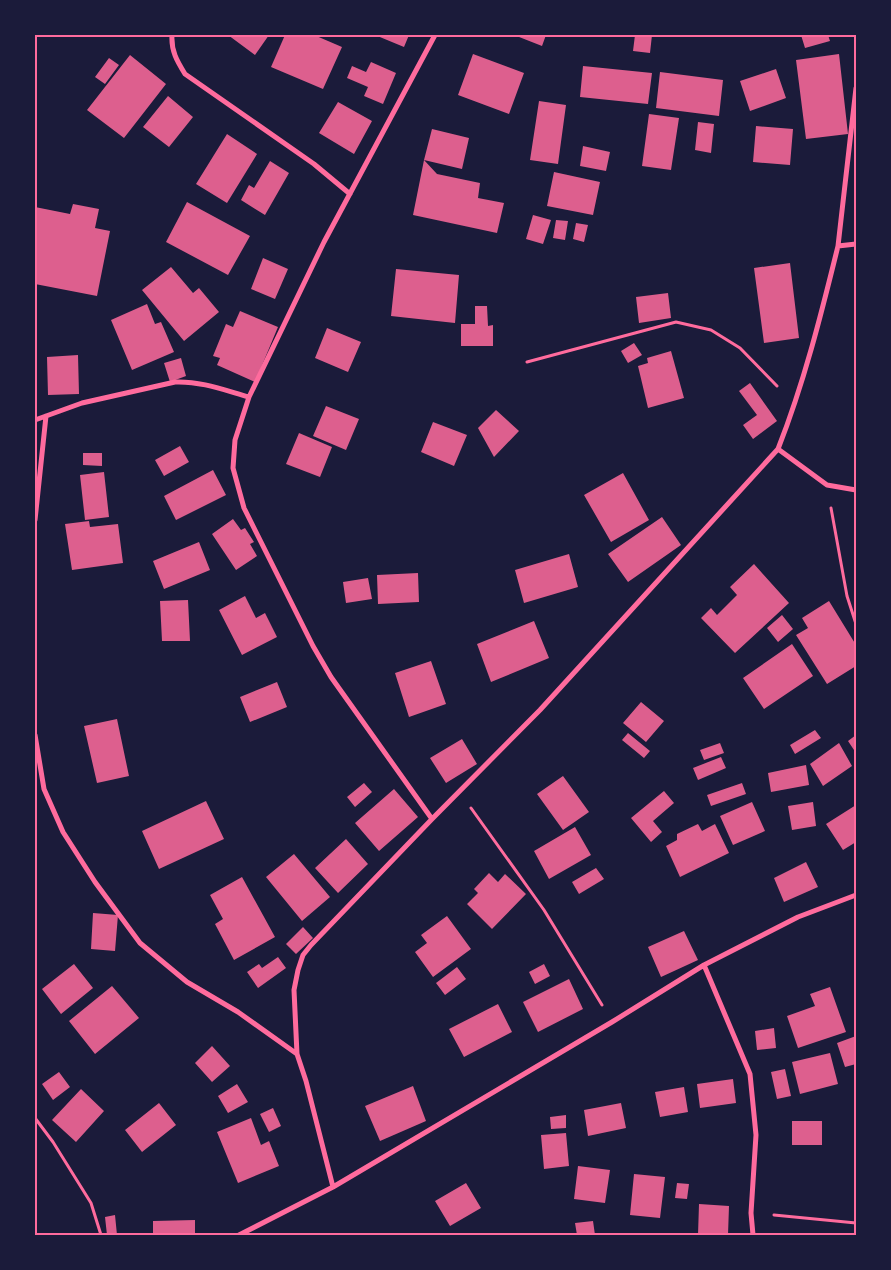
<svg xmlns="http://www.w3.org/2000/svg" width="891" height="1270" font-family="'DejaVu Sans',sans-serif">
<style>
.building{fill:#dd5f8e}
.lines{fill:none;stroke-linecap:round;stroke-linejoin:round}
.path{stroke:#ff6b9d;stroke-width:3}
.minor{stroke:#ff6b9d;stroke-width:5}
.neatline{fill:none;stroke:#ff6b9d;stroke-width:2}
</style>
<rect width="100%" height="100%" fill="#1b1b3a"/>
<!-- building -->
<path class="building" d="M228 35H269L255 55Z
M285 35H314L342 47 323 89 271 67Z
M375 35H409L404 47Z
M514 35H546L542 46Z
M635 35H652L650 53 633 51Z
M801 35H828L830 41 805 48Z
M473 54 524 73 509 114 458 95Z
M839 54 848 134 806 139 796 60Z
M130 55 166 84 124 138 87 110Z
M109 58 119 65 105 84 95 77Z
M371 62 396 73 383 104 364 96 368 87 347 78 352 66 366 72Z
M583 66 652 73 648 104 580 97Z
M776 69 786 98 750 111 740 81Z
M660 72 723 80 719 116 656 108Z
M168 96 193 117 169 147 143 127Z
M539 101 566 105 558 164 530 160Z
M338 102 372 121 354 154 319 133Z
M649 114 679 118 671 170 642 166Z
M698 122 714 124 711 153 695 150Z
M756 126 793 129 790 165 753 162Z
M432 129 469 138 462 169 424 160Z
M227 134 257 154 227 203 196 184Z
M583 146 610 152 606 171 580 166Z
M424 160 437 174 480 183 478 198 504 203 497 233 413 215Z
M270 161 289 173 265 215 241 200 249 185 254 188Z
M554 172 600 182 593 215 547 206Z
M187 202 250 236 228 275 166 242Z
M73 204 99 209 95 228 110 231 97 296 35 284V207L70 214Z
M533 215 551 220 543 244 526 239Z
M556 220 568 221 565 240 553 238Z
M576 223 588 225 584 242 573 239Z
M263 258 288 269 275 299 251 289Z
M790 263 799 338 764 343 754 268Z
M171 267 193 293 199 288 219 312 184 341 142 290Z
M396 269 459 275 455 323 391 316Z
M668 293 671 318 639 323 636 297Z
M147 304 155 324 161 322 174 352 132 370 111 320Z
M475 306H487L488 326 493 325V346H461V324H475Z
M240 311 278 327 255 382 217 365 220 358 213 356 226 324 233 327Z
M327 328 361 342 348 372 315 358Z
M634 343 642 355 628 363 621 351Z
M671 351 684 398 648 408 638 366 648 363 647 358Z
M78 355 79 394 48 395 47 357Z
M181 358 186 376 170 382 164 363Z
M750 383 777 421 753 439 743 425 757 415 739 391Z
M326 406 359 419 346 450 313 436Z
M496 410 519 431 494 457 478 428Z
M433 422 467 435 454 466 421 452Z
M299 433 332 447 320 477 286 464Z
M180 446 189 462 164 476 155 460Z
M83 453H102V466L83 465Z
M213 470 226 495 176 520 164 496Z
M104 472 109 517 85 520 80 475Z
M623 473 649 520 611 542 584 495Z
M662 517 681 545 628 582 608 554Z
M233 519 241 530 245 528 254 542 250 544 257 556 236 570 212 534Z
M89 521 90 527 118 524 123 563 72 570 65 524Z
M199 542 210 570 164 589 153 561Z
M569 554 578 587 524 603 515 570Z
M754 564 789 603 735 653 701 618 711 608 717 615 737 595 730 587Z
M418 573 419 602 378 604 377 575Z
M368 578 372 599 346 603 343 582Z
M245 596 256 618 265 613 277 637 242 655 219 610Z
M188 600 190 641H162L160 601Z
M829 601 856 645V666L827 684 796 635 808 628 802 618Z
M782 615 793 629 778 642 767 628Z
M534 621 549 658 491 682 477 644Z
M792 644 813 676 764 709 743 678Z
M431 661 446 704 409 717 395 673Z
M277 682 287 707 250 722 240 697Z
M641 702 664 721 646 742 623 723Z
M117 719 129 776 97 783 84 726Z
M815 730 821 738 795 754 790 745Z
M628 733 650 751 644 758 622 740Z
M856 735V753L848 741Z
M462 739 477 764 446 783 430 758Z
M720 743 724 753 704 760 700 750Z
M839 743 852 766 823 786 810 764Z
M721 757 726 768 698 780 693 768Z
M806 765 809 785 771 792 768 773Z
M563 776 589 812 563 830 537 794Z
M364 783 372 792 355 807 347 797Z
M742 783 746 794 711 806 707 795Z
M394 789 418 817 379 851 355 823Z
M664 791 674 803 653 821 662 832 651 842 631 818Z
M206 801 224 839 159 869 142 831Z
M752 802 765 831 733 845 720 816Z
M813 802 816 826 792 830 788 806Z
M856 805V842L843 850 826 824Z
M698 824 702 831 715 824 729 853 680 877 666 846 677 840V834Z
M575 827 591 855 549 879 534 851Z
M346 839 368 864 338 893 315 868Z
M294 854 330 897 302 921 266 877Z
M806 862 818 887 784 902 774 878Z
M596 868 604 879 579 894 572 882Z
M489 873 498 882 505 874 526 894 492 929 467 904 478 893 474 889Z
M242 877 275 937 234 960 215 924 223 919 210 895Z
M93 913 118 915 115 951 91 949Z
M447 916 471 949 433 977 415 952 427 943 421 935Z
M303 927 313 938 296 954 286 944Z
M684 931 698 960 661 977 648 947Z
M278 957 286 968 258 988 247 972 259 964 262 968Z
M74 964 93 988 61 1014 42 989Z
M544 964 550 976 535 984 529 972Z
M457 967 466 979 445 995 436 983Z
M569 979 583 1009 538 1032 523 1002Z
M112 986 139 1018 95 1054 69 1021Z
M830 987 846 1032 798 1048 787 1016 815 1006 810 994Z
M498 1004 512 1032 464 1057 449 1029Z
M774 1028 776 1048 757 1050 755 1031Z
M856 1036V1064L845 1067 837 1043Z
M212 1046 230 1066 212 1082 195 1063Z
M830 1053 838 1084 800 1094 792 1062Z
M785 1069 791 1096 777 1099 771 1072Z
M59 1072 70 1087 53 1100 42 1084Z
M733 1079 736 1103 700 1108 697 1084Z
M237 1084 248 1102 228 1113 218 1096Z
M413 1086 426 1121 380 1141 365 1106Z
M684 1087 688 1112 660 1117 655 1092Z
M81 1089 104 1111 76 1142 52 1120Z
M159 1103 176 1125 142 1152 125 1130Z
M621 1103 626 1128 588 1136 584 1110Z
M273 1108 281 1126 269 1132 260 1114Z
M566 1115V1128L551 1129 550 1117Z
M251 1118 261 1145 269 1141 279 1166 238 1183 217 1132Z
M792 1121H822V1145H792Z
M566 1133 569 1166 544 1169 541 1135Z
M578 1166 610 1170 605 1203 574 1199Z
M634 1174 665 1177 660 1218 630 1215Z
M466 1183 481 1208 450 1226 435 1201Z
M677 1183 689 1184 687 1199 675 1198Z
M699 1204 729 1206 728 1235H698Z
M115 1215 117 1235H107L105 1217Z
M195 1220V1235H153V1221Z
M593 1221 595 1235H577L575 1223Z"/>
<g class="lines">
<!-- path -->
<path class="path" d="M527 362 676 322 711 330 740 348 777 386
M831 508 847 596 856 624
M471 808 544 910 602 1005
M35 1118 53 1142 91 1203 101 1235
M774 1215 856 1223"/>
<!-- minor -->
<path class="minor" d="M172 35C171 51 177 61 185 74L314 164 350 194
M838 246 856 88
M35 420 82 403 175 382C201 381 224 390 249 397
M778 449 827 485 856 490
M35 520 46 416
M35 735 44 789 63 832 95 882 140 943 187 982 238 1012 297 1054
M432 819 331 677 313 646 244 508 233 468 235 440 249 397 324 242 435 35
M704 965 750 1074 756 1135 751 1213 753 1235
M333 1187 306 1081 297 1054 294 990 298 970 303 955 311 945 432 819 540 710 778 449C804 383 821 315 838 246L856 244
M239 1235 333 1187 612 1022 704 965 798 917 856 895"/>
</g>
<!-- border -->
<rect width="891" height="1270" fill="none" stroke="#1b1b3a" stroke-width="72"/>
<rect x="36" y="36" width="819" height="1198" class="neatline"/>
</svg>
